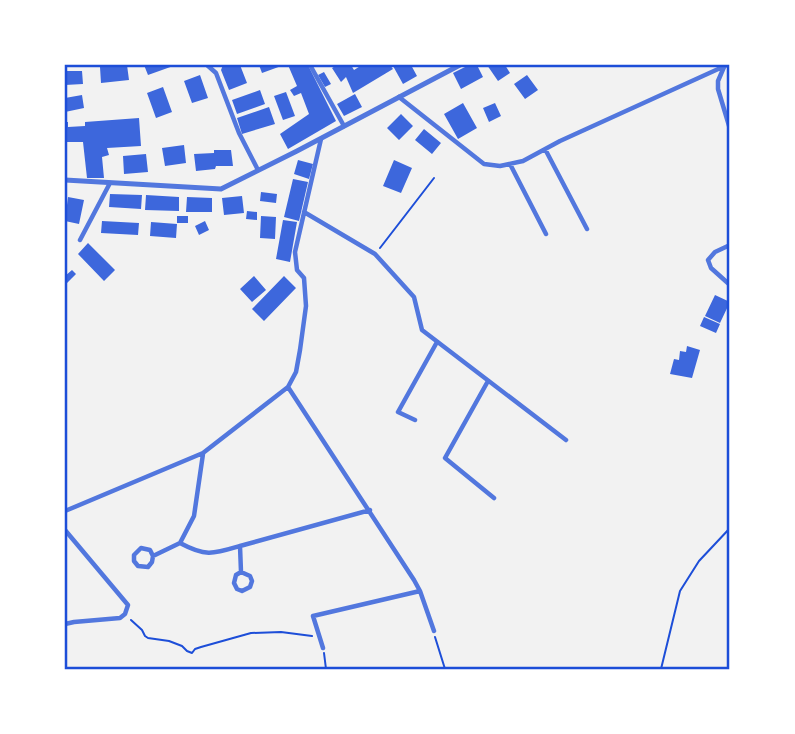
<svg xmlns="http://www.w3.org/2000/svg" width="795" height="734" font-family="Barlow,sans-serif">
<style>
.building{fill:#3d67dc}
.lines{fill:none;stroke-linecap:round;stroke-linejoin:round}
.path{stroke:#1d4ed8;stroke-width:2}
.minor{stroke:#5277de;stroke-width:4.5}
.tertiary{stroke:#5277de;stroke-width:5}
.neatline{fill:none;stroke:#1d4ed8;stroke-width:2.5}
</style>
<rect width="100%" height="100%" fill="#f2f2f2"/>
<!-- building -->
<path class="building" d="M127 65 129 80 101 83 100 67Z
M144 65H176L148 75Z
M223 65H240L247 83 229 90 221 70Z
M259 65H284L262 73Z
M288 65H308L336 121 288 149 280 134 309 114 301 93 294 96 290 90 297 86Z
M337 65H351L354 70 362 65H390L393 69 353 93 346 77 341 82 332 68Z
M396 65H411L417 76 403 84 393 66Z
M469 65H477L483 77 461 89 453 73Z
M487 65H505L510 73 498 81Z
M65 71H82L83 84 65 85Z
M324 72 331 84 325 87 318 75Z
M200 75 208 98 192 103 184 81Z
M527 75 538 90 525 99 514 84Z
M163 87 172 112 156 118 147 93Z
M260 90 265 104 237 114 232 100Z
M286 92 295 116 283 120 274 96Z
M355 94 362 107 344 116 337 104Z
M82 95 84 108 65 112V98Z
M463 103 477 128 458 139 444 114Z
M495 103 501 116 489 122 483 108Z
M269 107 275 124 242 134 237 118Z
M401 114 413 126 399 140 387 128Z
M139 118 141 146 107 148 109 155 102 157 104 178H87L83 142H65V122H68V127L85 126V122Z
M424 129 441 143 432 154 415 140Z
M184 145 186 163 165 166 162 148Z
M214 150H231L233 166H216L215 169 196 171 194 154 214 153Z
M146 154 148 172 124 174 123 156Z
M298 160 313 164 309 179 294 174Z
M394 160 412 168 401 193 383 186Z
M293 179 308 182 299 221 284 217Z
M261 192 277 194 276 203 260 201Z
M110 194 142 195 141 209 109 207Z
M146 195 179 197V211L145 210Z
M242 196 244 213 224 215 222 198Z
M68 197 84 200 79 224 65 221Z
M187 197 212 198V212H186Z
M247 211 257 212V220L246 219Z
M177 216H188V223H177Z
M261 216 276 217 275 239 260 238Z
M283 220 297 222 290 262 276 259Z
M102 221 139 223 138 235 101 233Z
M205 221 209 230 199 235 195 226Z
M151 222 177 224 176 238 150 236Z
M88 243 115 270 104 281 78 254Z
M72 270 76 274 67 283 65 281V276Z
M254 276 266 290 252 302 240 289Z
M284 276 296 288 264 321 252 309Z
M715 295 730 302 720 323 705 316Z
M704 317 720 324 716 333 700 326Z
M687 346 700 350 692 378 670 374 674 359 679 360 680 351 686 352Z"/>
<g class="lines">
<!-- path -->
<path class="path" d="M380 248 434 178
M131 620 142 630 145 636 148 638 169 641 182 646 187 651 192 653 195 649 201 647 251 633 281 632 312 636
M435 637 445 669
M324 653 326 669
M661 669 680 591 699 561 730 528"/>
<!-- minor -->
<path class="minor" d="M207 65 216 73 239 133 258 170
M310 65 344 126
M724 67 718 81V89L730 129
M399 97 484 164 500 166 523 161 560 141 727 65
M545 149 587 229
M510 164 546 234
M304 212 375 254 414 297 422 330 566 440
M80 240 110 183
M730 245 715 252 708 260 711 268 730 285
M488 381 445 458 494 498
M288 387 414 580 420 591 434 631
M415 420 398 412 437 342
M65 511 203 453 288 387 296 372 300 350 306 306 304 278 297 270 295 252 321 139
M65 530 128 605 125 614 120 618 74 622 65 624
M180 543C206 557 213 554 240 546L241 572 236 575 234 583 237 589 242 591 250 587 252 581 250 576 241 572
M240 546 370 510
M153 556 152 562 148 567 138 566 134 561V555L141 548 150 550 153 556 180 543 194 516 203 454
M323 648 313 616 420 591"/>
<!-- tertiary -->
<path class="tertiary" d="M65 180 221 189 297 151 460 65"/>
</g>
<!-- border -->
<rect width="795" height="734" fill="none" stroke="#ffffff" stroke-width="133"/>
<rect x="66" y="66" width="662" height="602" class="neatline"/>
</svg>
